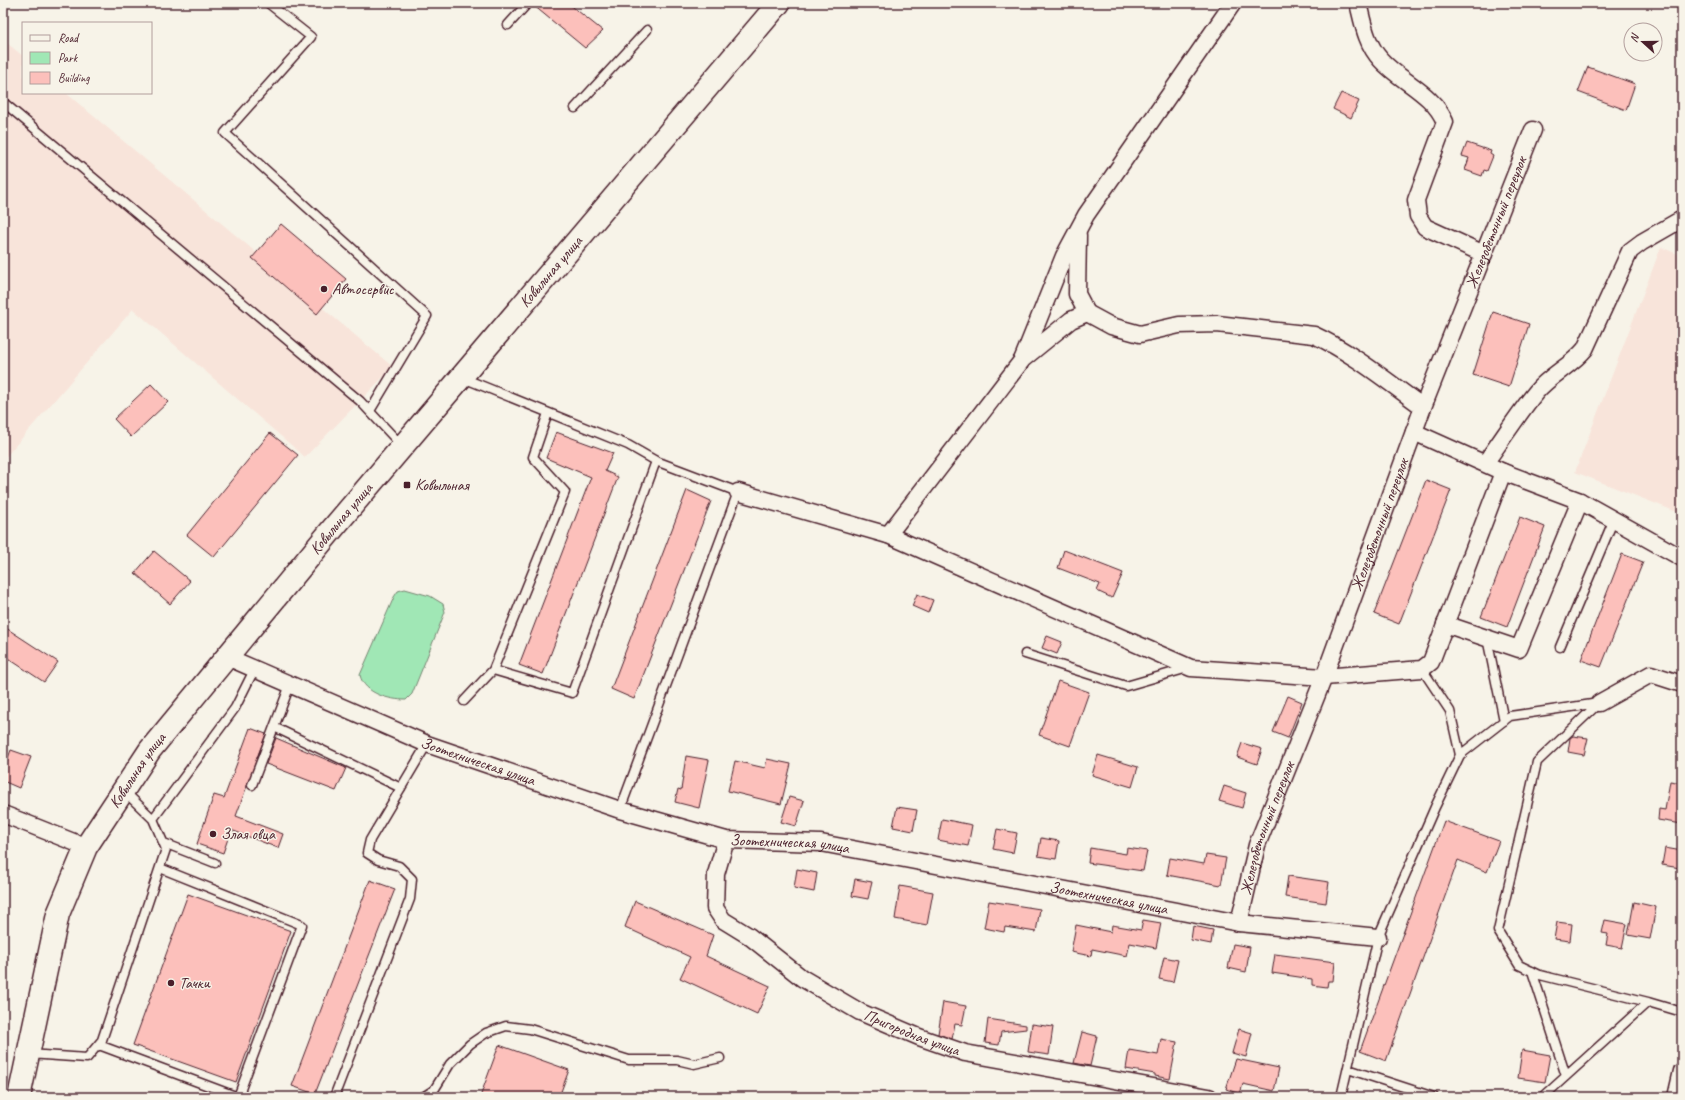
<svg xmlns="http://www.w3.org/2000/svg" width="1685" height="1100" font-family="Caveat,sans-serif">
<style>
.built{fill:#f8e4da}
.green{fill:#a0e7b5;stroke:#758370}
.building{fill:#fcc0bb;stroke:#4a1f2b}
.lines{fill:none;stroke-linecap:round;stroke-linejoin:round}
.lane-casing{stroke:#4a1f2b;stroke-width:11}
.street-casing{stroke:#4a1f2b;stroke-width:19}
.secondary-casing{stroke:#4a1f2b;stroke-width:25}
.lane{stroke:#f7f3e8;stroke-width:8}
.street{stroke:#f7f3e8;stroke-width:16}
.secondary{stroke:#f7f3e8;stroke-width:22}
.poi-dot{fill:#4a1f2b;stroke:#f7f3e8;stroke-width:1.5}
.labels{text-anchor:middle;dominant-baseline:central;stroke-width:3;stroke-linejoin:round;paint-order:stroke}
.street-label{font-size:16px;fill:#4a1f2b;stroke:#f7f3e8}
.poi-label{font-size:16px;fill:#4a1f2b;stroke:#f7f3e8;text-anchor:start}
</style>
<rect width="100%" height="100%" fill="#f7f3e8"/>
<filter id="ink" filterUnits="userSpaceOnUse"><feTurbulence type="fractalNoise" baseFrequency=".025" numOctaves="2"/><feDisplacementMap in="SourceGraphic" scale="8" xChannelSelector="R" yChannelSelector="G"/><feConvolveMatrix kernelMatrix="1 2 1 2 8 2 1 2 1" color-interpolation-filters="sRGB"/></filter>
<g filter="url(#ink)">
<!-- built -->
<path class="built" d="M3 40 23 56V93H66L393 367 305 457 133 309 3 460Z
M1661 247 1682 256V514L1575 472Z"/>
<!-- green -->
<path class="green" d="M405 589 430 596 443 604 445 612 412 694 406 700C390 700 364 694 360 675L394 597 398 591Z"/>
<!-- building -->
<path class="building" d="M533 3H568L603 31 585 48 533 5Z
M1588 67 1635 84 1626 110 1578 92Z
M1341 93 1359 101 1351 118 1333 109Z
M1467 143 1491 151 1490 154 1493 156 1487 171 1484 170 1482 176 1465 170 1469 158 1462 156Z
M281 224 346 279 317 314 252 258Z
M1493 312 1529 324 1509 387 1473 375Z
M151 384 168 402 131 437 114 419Z
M556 432 613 453 605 471 618 477 543 674 519 665 591 477 546 458Z
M270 433 298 455 214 557 187 535Z
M1426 480 1451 490 1399 624 1374 614Z
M687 490 711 501 634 699 611 689Z
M1520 517 1545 527 1507 627 1481 617Z
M1064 550 1123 573 1112 598 1097 591 1100 584 1058 568Z
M154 551 190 581 170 604 135 573Z
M1622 554 1643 562 1601 667 1581 660Z
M917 594 933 600 928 613 912 606Z
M3 626 58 662 44 682 3 655Z
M1047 636 1062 642 1057 654 1042 648Z
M1058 681 1089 692 1070 746 1039 735Z
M1288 696 1302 702 1288 738 1273 732Z
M250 728 266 734 236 816 283 834 278 848 231 830 223 853 197 844 214 795 224 798Z
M1573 736 1588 738 1584 755 1568 752 1570 738Z
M276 738 346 768 336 791 266 764Z
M1242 743 1262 749 1257 764 1237 757Z
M11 750 31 757 19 788 3 781V771Z
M1098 755 1138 767 1132 787 1092 775Z
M686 756 709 760 699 808 675 802 678 789 681 790Z
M767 759 791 764 781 804 728 791 735 761 765 768Z
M1670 781 1682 783V824L1658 820 1659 809 1665 810Z
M1224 786 1246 793 1242 808 1219 801Z
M789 797 804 801 796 826 781 822Z
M897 807 917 810 913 831 893 827Z
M942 819 972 825 968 846 938 840Z
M1444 821 1499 841 1487 872 1458 860 1386 1061 1360 1051Z
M997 829 1017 833 1013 853 993 849Z
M1041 838 1059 841 1056 859 1038 856Z
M1090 848 1126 854 1127 848 1147 851 1143 871 1088 863Z
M1665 848 1682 851 1680 868 1662 865Z
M1206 855 1226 858 1221 885 1167 875 1170 858 1204 864Z
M797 869 817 873 814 892 794 888Z
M1288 876 1329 882 1326 903 1285 897Z
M855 879 872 882 868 899 852 896Z
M370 880 395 889 315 1094 292 1086Z
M900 886 933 892 927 925 895 919Z
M188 894 291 931 236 1082 133 1045Z
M635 901 713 935 706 956 770 986 757 1014 680 978 690 957 625 927Z
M989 901 1040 909 1036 932 1005 927 1004 932 984 928Z
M1634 902 1656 907 1650 939 1628 935Z
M1143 920 1161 923 1156 948 1130 943 1127 956 1092 949 1091 956 1071 952 1076 925 1111 932 1112 925 1141 930Z
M1605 920 1627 924 1622 948 1606 945 1608 934 1602 933Z
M1557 922 1572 924 1570 941 1554 939Z
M1193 926 1213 930 1211 944 1191 940Z
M1233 944 1250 947 1246 972 1228 968Z
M1275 954 1335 962 1333 981H1328L1327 987 1312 985V979L1272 973Z
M1164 957 1178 960 1173 982 1159 979Z
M943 1002 966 1006 962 1025 955 1024 952 1039 938 1034Z
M988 1019 1026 1025V1029L1001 1032 999 1045 985 1043Z
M1032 1024 1053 1027 1049 1055 1028 1052Z
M1239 1029 1252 1033 1246 1057 1232 1053Z
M1082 1032 1097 1036 1090 1066 1074 1063Z
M1161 1039 1177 1042 1170 1079 1155 1076V1074L1126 1069 1129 1050 1158 1055Z
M499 1045 569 1070 559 1097H480Z
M1522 1050 1550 1055 1545 1082 1518 1078Z
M1236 1059 1279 1068 1274 1091 1243 1084 1240 1094 1226 1089Z"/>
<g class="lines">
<!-- lane casing -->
<g class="lane-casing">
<path id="lane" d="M268 3 311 37 225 133 427 316 370 411
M508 25 528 3
M3 102 360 401 402 446
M575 108 647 30
M463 378 628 445 656 461 738 492 620 810
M1487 638 1504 721
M1560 647 1614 519
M1025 654 1126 686 1188 668
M1422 669 1450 711 1460 755
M493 670 565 492 533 457 548 413
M464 701 493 670 572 693 656 461
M1599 703 1537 762 1498 931 1519 965 1540 975 1648 1002
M274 727 401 788
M252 785 290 685
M153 819 235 708 254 670
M164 843 215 863
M1532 971 1566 1076
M99 1045 238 1097 302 925 160 868
M29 1054 87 1058 102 1040 166 849 153 819 124 791
M1348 1069 1434 1097
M334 1097 410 899 412 879 399 866 378 860 367 853 370 840 427 744
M423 1097 434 1090 450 1064 470 1044 486 1033 506 1026 530 1029 629 1060H677L694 1064 720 1058
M1341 1097 1378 937 1435 807 1460 755 1510 716 1599 703
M1543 1097 1648 1002 1682 1012"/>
</g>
<!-- street casing -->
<g class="street-casing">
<g id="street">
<path d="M1358 3C1363 23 1366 44 1381 60 1401 82 1433 93 1445 122L1416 200 1418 216 1425 227 1484 254"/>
<path d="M1078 235 1077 294 1087 313"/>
<path d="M1023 358 1064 256 1086 215 1233 3"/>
<path d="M1414 432 1503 472 1580 501 1682 558"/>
<path d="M1485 463C1502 440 1518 414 1536 392 1550 375 1571 366 1585 349L1630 251 1642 242 1682 219"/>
<path d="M738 492 888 535 1191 668 1324 677 1422 669 1431 662 1503 472"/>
<path d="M888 535 1023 359 1071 320 1087 313 1111 326 1140 334 1179 325 1217 324 1314 335C1353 353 1388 382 1423 407"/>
<path d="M1445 624 1519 649 1580 501"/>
<path id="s1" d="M227 657 427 744 620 810 726 840 821 843 1239 923 1378 937"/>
<path d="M1599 703 1651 674 1682 684"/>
<path d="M3 814 86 847"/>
<path id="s2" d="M726 840 716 874 715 908 723 920 749 936 802 978 860 1012 919 1037 965 1053 1209 1097"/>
<path id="s3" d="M1239 923 1257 845 1324 677 1423 407 1533 130"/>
<path d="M1676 1097 1682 1071"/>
</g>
</g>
<!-- secondary casing -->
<g class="secondary-casing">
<g id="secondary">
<path id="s4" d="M19 1097 58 914 86 847 150 750 334 527 779 3"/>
</g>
</g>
<!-- lane -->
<use href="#lane" class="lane"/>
<!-- street -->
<use href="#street" class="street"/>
<!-- secondary -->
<use href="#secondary" class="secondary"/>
</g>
</g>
<!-- markers -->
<g class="poi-dot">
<circle cx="324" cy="289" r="4"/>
<rect x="403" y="481" width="8" height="8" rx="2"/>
<circle cx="213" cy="834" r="4"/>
<circle cx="171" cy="983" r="4"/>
</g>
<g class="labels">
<!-- street labels -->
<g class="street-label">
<text stroke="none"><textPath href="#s3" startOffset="747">Железобетонный переулок</textPath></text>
<text stroke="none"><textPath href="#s4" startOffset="1000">Ковыльная улица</textPath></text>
<text stroke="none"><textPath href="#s4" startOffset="676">Ковыльная улица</textPath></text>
<text stroke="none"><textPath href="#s3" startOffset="423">Железобетонный переулок</textPath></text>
<text stroke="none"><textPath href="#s1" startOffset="272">Зоотехническая улица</textPath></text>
<text stroke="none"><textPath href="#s4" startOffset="352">Ковыльная улица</textPath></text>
<text stroke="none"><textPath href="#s3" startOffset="99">Железобетонный переулок</textPath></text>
<text stroke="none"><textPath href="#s1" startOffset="596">Зоотехническая улица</textPath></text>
<text stroke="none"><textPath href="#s1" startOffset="920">Зоотехническая улица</textPath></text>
<text stroke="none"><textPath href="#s2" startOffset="305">Пригородная улица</textPath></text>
</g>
<!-- poi labels -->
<g class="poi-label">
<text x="332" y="289">Автосервис</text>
<text x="415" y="485">Ковыльная</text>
<text x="221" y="834">Злая овца</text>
<text x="179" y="983">Тачки</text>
</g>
</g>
<!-- margin -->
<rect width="1685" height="1100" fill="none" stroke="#f7f3e8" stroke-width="16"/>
<rect x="8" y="8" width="1669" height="1084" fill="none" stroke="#4a1f2b" stroke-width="1.5" filter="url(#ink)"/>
<!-- legend -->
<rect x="22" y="22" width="130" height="72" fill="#f7f3e8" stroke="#b29e9c"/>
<rect x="30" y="35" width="20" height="6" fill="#f7f3e8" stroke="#b29e9c"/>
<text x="58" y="42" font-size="12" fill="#4a1f2b">Road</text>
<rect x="30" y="52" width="20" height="12" fill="#a0e7b5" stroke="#b29e9c"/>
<text x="58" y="62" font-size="12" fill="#4a1f2b">Park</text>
<rect x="30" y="72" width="20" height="12" fill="#fcc0bb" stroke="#b29e9c"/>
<text x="58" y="82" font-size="12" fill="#4a1f2b">Building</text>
<!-- north arrow -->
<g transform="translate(1643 42) rotate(291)"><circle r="19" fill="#f7f3e8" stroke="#b29e9c"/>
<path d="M0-3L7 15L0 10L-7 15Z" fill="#4a1f2b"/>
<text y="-6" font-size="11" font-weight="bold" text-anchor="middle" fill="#4a1f2b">N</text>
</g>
</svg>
